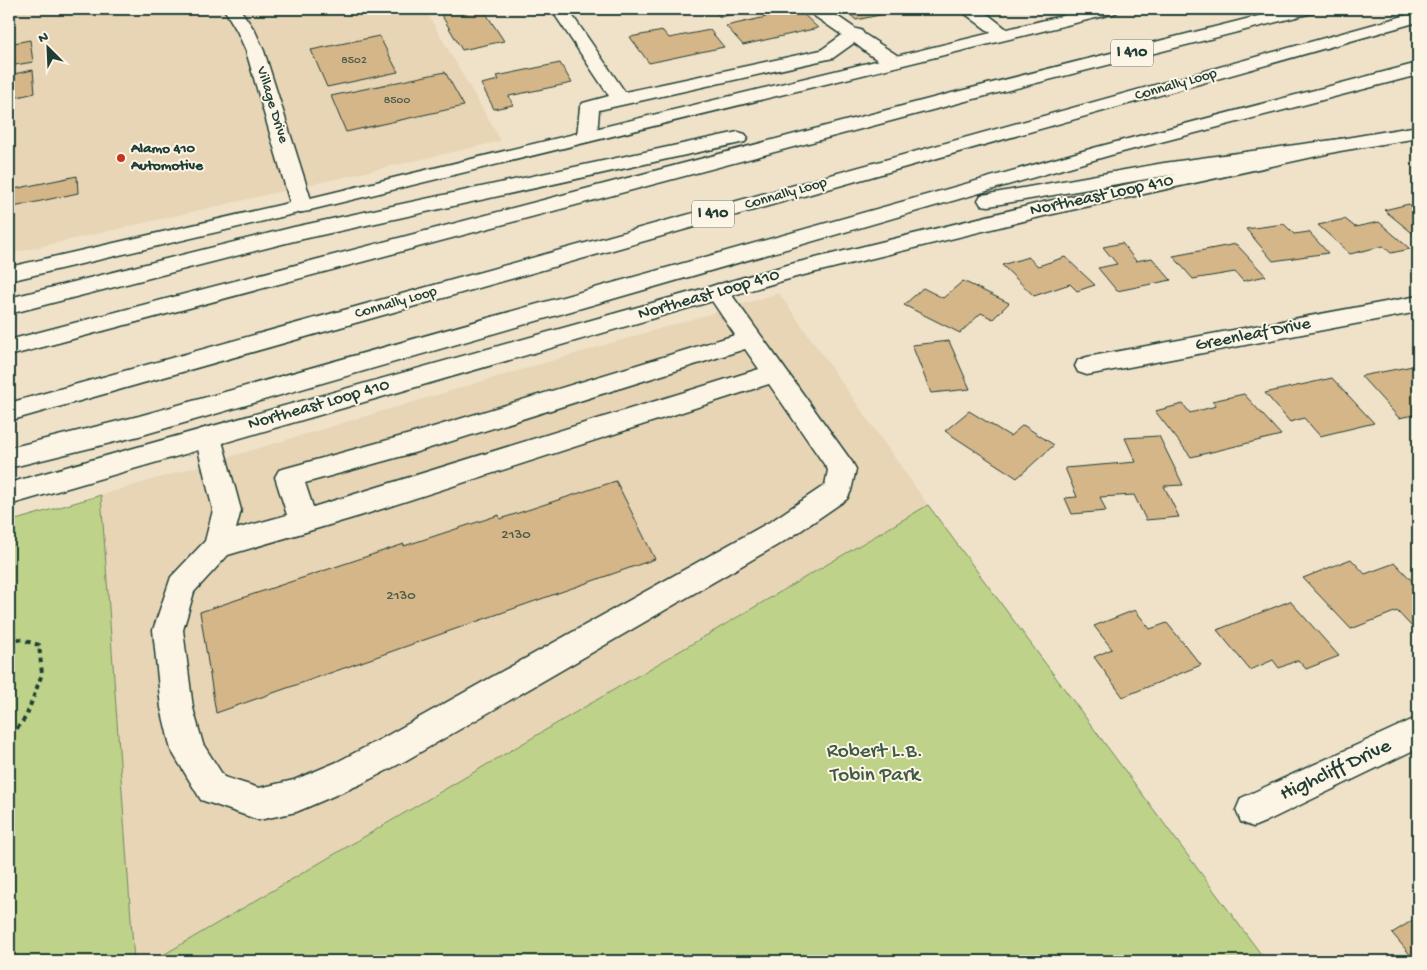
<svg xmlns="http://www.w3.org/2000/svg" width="1427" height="970" font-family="'Gochi Hand',sans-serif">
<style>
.built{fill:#e8d5b6}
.green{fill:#bed389;stroke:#6e885e}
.building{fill:#d5b689;stroke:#1f3d34}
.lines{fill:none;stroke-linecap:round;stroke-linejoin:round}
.minor-casing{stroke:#1f3d34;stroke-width:3}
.major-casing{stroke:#1f3d34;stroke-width:3}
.highway-casing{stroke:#1f3d34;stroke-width:3}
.path{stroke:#1f3d34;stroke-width:4;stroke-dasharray:4.5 4.5;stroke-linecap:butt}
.minor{fill:#fcf5e5;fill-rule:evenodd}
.major{fill:#fcf5e5;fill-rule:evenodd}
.highway{fill:#fcf5e5;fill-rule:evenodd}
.poi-dot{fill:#c8321e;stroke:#fcf5e5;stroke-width:2}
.labels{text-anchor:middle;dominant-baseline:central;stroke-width:4;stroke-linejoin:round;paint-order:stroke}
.far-number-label{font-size:12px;fill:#4c5b49}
.far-street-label{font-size:15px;fill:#1f3d34;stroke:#fcf5e5}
.far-poi-label{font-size:15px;font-weight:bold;fill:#1f3d34;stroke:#fcf5e5;text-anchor:start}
.number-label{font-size:15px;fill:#4c5b49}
.shield{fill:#fcf5e5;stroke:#617469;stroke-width:1}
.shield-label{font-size:16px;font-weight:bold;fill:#1f3d34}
.street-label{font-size:18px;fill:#1f3d34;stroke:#fcf5e5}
.near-park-label{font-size:21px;fill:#3f5b45;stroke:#fcf5e5}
.near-street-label{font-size:21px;fill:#1f3d34;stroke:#fcf5e5}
</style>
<rect width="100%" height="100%" fill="#f0e2c9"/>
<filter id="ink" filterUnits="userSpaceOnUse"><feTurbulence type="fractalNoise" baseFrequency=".02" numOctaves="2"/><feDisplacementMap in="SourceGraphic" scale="10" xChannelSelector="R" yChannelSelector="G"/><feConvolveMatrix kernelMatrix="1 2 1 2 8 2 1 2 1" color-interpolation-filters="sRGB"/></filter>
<g filter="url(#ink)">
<!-- built -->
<path class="built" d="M9 9H425L501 141 9 254Z
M779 293 928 505 153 961H134L101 495Z"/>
<!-- green -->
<path class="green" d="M101 495 134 961H9V522Z
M928 505 1266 961H153Z"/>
<!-- building -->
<path class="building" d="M438 9H483L504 41 462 50Z
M712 9H798L818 28 743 45 726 26 766 17 757 9 720 17Z
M844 9H908L856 20Z
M710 30 724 47 649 63 630 37 663 31 669 38Z
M379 36 398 72 327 87 311 50Z
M30 40 33 62 9 66V44Z
M560 63 572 83 509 96 513 105 494 109 481 84 499 80 497 76Z
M33 70 35 93 9 99V75Z
M445 72 464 106 346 132 331 96Z
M77 176 78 193 9 208V190Z
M1409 204 1418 212V236H1416L1384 210Z
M1345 219 1355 227 1379 222 1410 249 1391 253 1383 246 1350 254 1318 225Z
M1284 224 1294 234 1309 232 1328 253 1273 261 1246 229Z
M1122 243 1136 261 1152 258 1171 280 1117 291 1098 268 1117 264 1103 247Z
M1236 244 1266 276 1243 281 1235 272 1193 279 1173 256Z
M1028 257 1038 266 1065 257 1095 285 1077 291 1070 284 1034 296 1002 265Z
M963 281 1009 303 993 319 981 313 960 333 904 305 923 288 943 298Z
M949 341 970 389 931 393 912 345Z
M1418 365V414L1399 418 1361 376Z
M1332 378 1374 423 1320 436 1304 418 1290 422 1265 393Z
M1244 394 1281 435 1191 457 1155 411 1183 404 1190 413 1216 406 1212 401Z
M969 411 1010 436 1023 425 1054 445 1017 478 945 431Z
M1159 436 1183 485 1164 486 1179 517 1146 520 1134 495 1100 497 1106 511 1072 514 1065 498 1077 497 1065 468 1136 462 1125 438Z
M616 481 655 559 216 713 200 612 404 544V546L499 515 500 519Z
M1351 559 1365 574 1395 563 1418 587V625L1412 627 1397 611 1351 629 1303 578Z
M1290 601 1339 656 1306 669 1298 660 1279 668 1273 660 1250 670 1217 630Z
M1135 610 1150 629 1167 623 1201 665 1123 697 1094 657 1112 649 1094 626Z
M1418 917V961H1408L1413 958 1392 933Z"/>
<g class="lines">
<!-- minor casing -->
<g class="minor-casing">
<path id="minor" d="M224 9H240L255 31 264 51 313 206 310 211 302 212 294 211 291 206 246 51 237 31Z
M551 9H568L625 92 821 50 842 35 810 13 808 9H827L856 29 861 30 864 34 900 57 902 61 900 65C884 69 867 52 854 43L833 58 599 110 597 136 594 140 587 142 580 140 577 136 580 107 583 103 609 96Z
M962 9H981L1013 34 1010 38 1004 39 998 38 964 13Z
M718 284 726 287 852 462 856 469 851 491 847 499 793 536 405 761 361 784 308 807 296 812 259 820 201 800 171 750 161 708 153 630 171 577 205 541 213 510 195 437 199 430 208 427 217 430 221 437 241 510 236 529 287 515 275 477 279 470 417 432 735 335 706 292 710 287ZM745 349 759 369 313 507 305 483 417 452ZM769 384 828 470 825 485 773 520 381 739 337 762 294 780 259 788 224 777 203 744 193 708 183 630 194 592 228 555 363 515Z
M1418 296V312L1087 375 1078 372 1075 366 1078 360 1087 357Z
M1418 717V748L1265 822 1253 827 1241 822 1236 810 1241 798Z"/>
</g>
<!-- major casing -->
<g class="major-casing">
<path id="major" d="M1090 9H1119L1116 13 302 212 9 281V267L302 200Z
M1418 126V138L1340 151 1044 216 796 277 9 505V483L791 264 1044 202 1340 139Z"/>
</g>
<!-- highway casing -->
<g class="highway-casing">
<path id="highway" d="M1286 9H1315L1312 13 966 101 9 356V340L952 93Z
M1418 12V22L9 421V403Z
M1418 63V75L1111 155 139 436 9 468V448L139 416 1097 147Z
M738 132 745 134 748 138 745 142 294 241 9 314V298L294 227Z
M1340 139 1347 141 1350 145 1347 149 1164 176 989 206 981 205 978 200 981 195 989 194 1164 163Z"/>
</g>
<!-- path -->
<path class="path" d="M9 636 39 645 42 674 26 717 9 738"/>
<!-- minor -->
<use href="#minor" class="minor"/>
<!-- major -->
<use href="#major" class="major"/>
<!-- highway -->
<use href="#highway" class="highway"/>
</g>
</g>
<!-- markers -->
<circle class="poi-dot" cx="121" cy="158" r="5"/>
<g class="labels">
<!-- far-number labels -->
<g class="far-number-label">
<text x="354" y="61">8502</text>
<text x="397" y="101">8500</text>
</g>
<!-- far-street labels -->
<g class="far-street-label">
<text transform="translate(1176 85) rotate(-16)">Connally Loop</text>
<text transform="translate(272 105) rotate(73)">Village Drive</text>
<text transform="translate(786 194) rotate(-16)">Connally Loop</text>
<text transform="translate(396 303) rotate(-16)">Connally Loop</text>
</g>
<!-- far-poi labels -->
<g class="far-poi-label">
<text x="131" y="149">Alamo 410<tspan x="131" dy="17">Automotive</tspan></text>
</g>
<!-- number labels -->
<g class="number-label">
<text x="516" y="535">2130</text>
<text x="401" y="596">2130</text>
</g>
<!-- shield labels -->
<g class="shield">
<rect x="1111" y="39.5" width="42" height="27" rx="4"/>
<rect x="692" y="200.5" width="42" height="27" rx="4"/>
</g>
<g class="shield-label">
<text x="1132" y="53">I 410</text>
<text x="713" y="214">I 410</text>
</g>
<!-- street labels -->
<g class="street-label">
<text transform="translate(1102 196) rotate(-12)">Northeast Loop 410</text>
<text transform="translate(709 295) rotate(-16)">Northeast Loop 410</text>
<text transform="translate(1253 335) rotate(-11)">Greenleaf Drive</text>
<text transform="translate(319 405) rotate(-16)">Northeast Loop 410</text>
</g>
<!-- near-park labels -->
<g class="near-park-label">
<text x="875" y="752">Robert L.B.<tspan x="875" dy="24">Tobin Park</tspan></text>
</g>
<!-- near-street labels -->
<g class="near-street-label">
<text transform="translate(1336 771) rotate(-25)">Highcliff Drive</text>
</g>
</g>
<!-- margin -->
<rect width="1427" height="970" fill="none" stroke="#fcf5e5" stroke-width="30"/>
<rect x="15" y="15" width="1397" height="940" fill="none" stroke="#1f3d34" stroke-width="2" filter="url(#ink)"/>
<!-- north arrow -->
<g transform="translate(48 48) rotate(336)" stroke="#fcf5e5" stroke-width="4" paint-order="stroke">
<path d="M0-4L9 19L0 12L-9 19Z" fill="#1f3d34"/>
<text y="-8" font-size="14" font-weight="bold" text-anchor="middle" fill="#1f3d34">N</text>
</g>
</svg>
